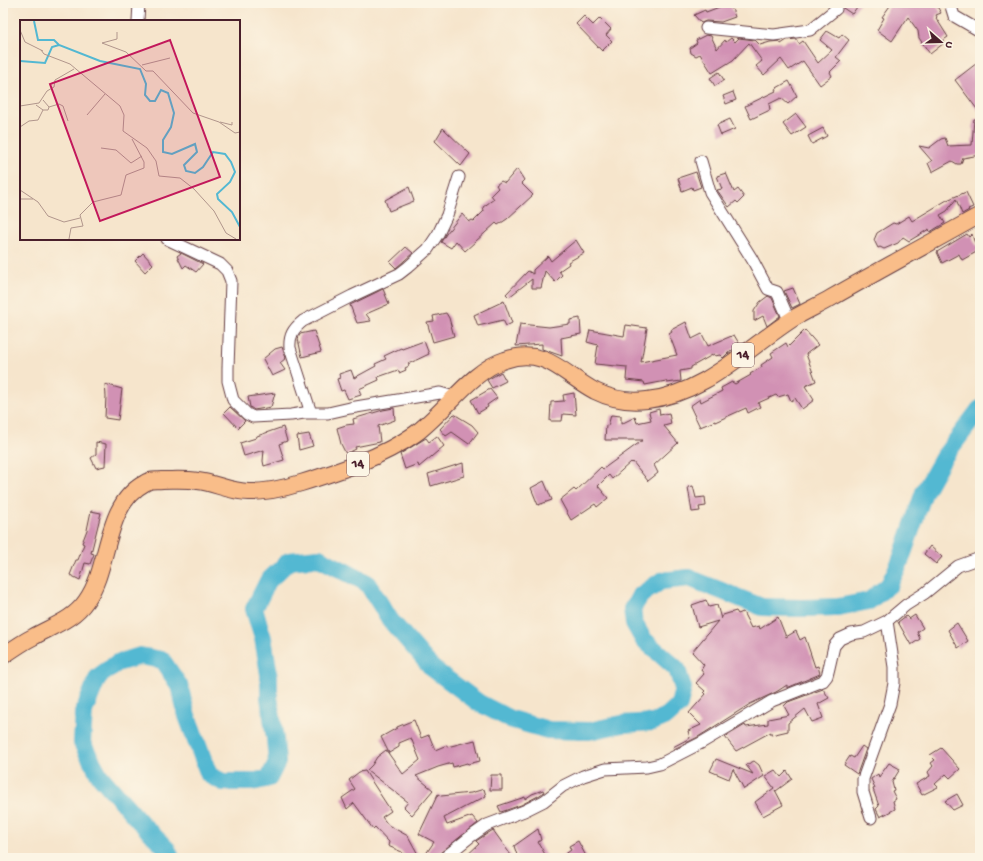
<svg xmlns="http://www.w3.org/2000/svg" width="983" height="861" font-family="'Gochi Hand',sans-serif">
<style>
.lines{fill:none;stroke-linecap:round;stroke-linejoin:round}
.river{stroke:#53b8d2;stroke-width:18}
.building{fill:#d191b4}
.minor-casing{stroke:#643d43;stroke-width:13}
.highway-casing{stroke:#643d43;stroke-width:18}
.minor{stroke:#fff;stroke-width:11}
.highway{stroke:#f9bd89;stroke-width:16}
.labels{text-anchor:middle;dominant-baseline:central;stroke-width:3.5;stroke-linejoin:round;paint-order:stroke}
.shield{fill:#fcf5e5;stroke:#7f5f63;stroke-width:1}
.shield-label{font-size:14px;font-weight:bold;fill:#4a1f2b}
.inset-river{fill:none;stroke:#53b8d2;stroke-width:2}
.inset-road{fill:none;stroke:#b1968c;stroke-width:1}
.view{fill:#c2185b;fill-opacity:0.15;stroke:#c2185b;stroke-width:2}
.inset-edge{fill:none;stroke:#4a1f2b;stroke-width:2}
</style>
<rect width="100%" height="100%" fill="#fcf5e5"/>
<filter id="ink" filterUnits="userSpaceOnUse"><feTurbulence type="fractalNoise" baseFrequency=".025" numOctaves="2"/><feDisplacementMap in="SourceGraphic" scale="8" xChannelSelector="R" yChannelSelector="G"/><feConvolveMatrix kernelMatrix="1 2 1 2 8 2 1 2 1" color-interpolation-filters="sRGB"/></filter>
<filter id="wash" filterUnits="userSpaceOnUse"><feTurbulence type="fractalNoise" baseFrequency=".012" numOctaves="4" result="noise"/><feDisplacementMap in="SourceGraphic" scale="16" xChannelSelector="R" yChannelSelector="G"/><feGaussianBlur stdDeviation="0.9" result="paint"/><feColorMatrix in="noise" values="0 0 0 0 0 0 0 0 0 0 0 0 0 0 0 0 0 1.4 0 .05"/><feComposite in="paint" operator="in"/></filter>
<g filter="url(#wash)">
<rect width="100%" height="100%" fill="#f6e5cc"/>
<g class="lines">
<!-- river -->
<path class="river" d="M171 858 167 849 140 822 100 776 82 743 84 711 98 677 117 663 140 656 162 660 179 685 187 716 209 775 223 782H252L269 778 277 762 275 739 269 697V674L263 638 254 609 268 581 289 561 319 558 367 583 391 621 432 668 479 703 510 719 548 730 589 731 622 724 653 722 667 716 679 705 683 688 677 669 643 639 634 623 632 609 641 595 661 581 689 578 762 607 802 608 838 607 869 601 889 585 900 562 924 492 943 458 980 409"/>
</g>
<g id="blocks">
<!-- building -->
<path class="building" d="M730 3 735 17 721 22 706 21 701 23 694 15 705 10 706 12Z
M842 3H860L852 14 843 8Z
M892 3H935L941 13 936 15 937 17 936 18 948 37 942 41 944 43 930 54 919 38 918 31 908 17 892 41 877 30 884 18 882 17Z
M584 16 593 25 600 18 611 29 606 35 612 41 602 51 576 24Z
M827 31 839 38 842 34 849 40 836 57 841 61 830 72 832 76 820 85 803 61 789 70 781 59 764 75 756 66 762 61 749 43 733 60 712 73 700 54 696 56 691 53 690 48 697 43 696 40 706 35 711 36 717 49 725 40 726 42 731 38 735 42 739 38 755 40 760 45 770 42 780 41 781 44 787 40 796 39 799 44 803 41 818 63 832 50 820 40Z
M977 63 980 68V113L955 80Z
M719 72 724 80 715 86 710 78Z
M789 81 797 96 788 104 781 98 769 104 770 110 751 119 745 106 776 91 775 89Z
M733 92 736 100 726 104 723 96Z
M796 114 806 127 792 136 783 124Z
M730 119 735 129 721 135 717 125Z
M974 119H980V155L963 158 961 164H957L952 161 932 172 928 163 932 161 919 146 929 148 941 139 945 138 948 146 972 145Z
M443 128 470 154 461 166 435 141Z
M823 128 827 136 812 144 808 136Z
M517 169 524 180 521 183 533 195 507 219 498 225 496 223 465 251 456 241 451 248 441 242 446 234 462 214 469 222 472 220 474 221 484 211 483 207 494 199 491 195 498 188 496 185 501 181 505 183Z
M696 172 701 187 693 190 692 187 682 191 678 178Z
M726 173 734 192 738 189 744 197 738 203 736 201 729 207 717 190 722 189 717 176Z
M409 187 414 201 389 211 385 200Z
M966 192 973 207 968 209 969 210 962 214 956 199 947 211 940 215 945 223 930 232 929 229 909 241 903 237 898 243 884 249 880 247 878 248 874 240 877 233 893 223 896 224 909 216 912 221 947 200Z
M967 234 969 237 972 234 974 241 977 246 980 248V250L962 260 959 254 942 263 937 252Z
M576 240 584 253 568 262 569 264 559 271 562 275 555 282 545 271 541 288H532V279L509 297 506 294 528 271 533 274V270L548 256 551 261Z
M406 247 413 253 396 268 390 262Z
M143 253 153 264 145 272 135 261Z
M181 253 203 264 196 272 186 265 183 268 177 256Z
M793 288 800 304 792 308 784 291Z
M383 289 389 304 366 314 371 321 357 323 350 305Z
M768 296 772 298 780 316 767 326 763 316 754 321V311L760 302Z
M504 301 512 323 506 326 503 320 478 326 474 315Z
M446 313 449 318 454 336 433 342 427 322 434 321 433 316Z
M580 318 581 334 561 338 562 356 542 349V344L516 346 520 324 549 327 570 324V320Z
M686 322 692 339 702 334 708 346 734 335 740 345 728 353 723 358 720 355 715 356 714 354 691 367V369L680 371 681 381 667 383 666 381 645 385 644 382 626 380 627 367 595 364 598 345 587 342 590 330 624 336 626 325 647 328 641 362 677 355 669 334 672 332 671 330Z
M805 330 818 345 806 354 816 381 805 386 814 400 802 409 795 398 791 401 788 394 778 397 776 395 758 403 760 407 748 413 746 408 715 422V421L700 427 690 406 700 399 701 402 722 391 721 388 732 382 735 384 751 375 750 374 762 367 761 365 773 357 771 353 786 343 788 347Z
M314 331 321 352 302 357 298 339 299 336 300 334Z
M424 341 429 354 408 364 409 366 405 368 406 370 399 373 398 370 378 377 379 380 359 389 361 395 348 399 344 390 341 391 337 379 340 378 339 374 351 370 354 378 376 366 375 364 386 359 384 356 401 348 402 349Z
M282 347 286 358 280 363 285 370 272 376 263 359 275 349Z
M501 372 506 381 492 388 487 380Z
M105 384 122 389 118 420 105 418 106 396Z
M490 389 497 398 487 405 488 407 478 413 471 400Z
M275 393 271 407 254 410 250 407 248 397Z
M574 393 576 415 563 414 562 421H550L551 402 564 401 563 395Z
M230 407 245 421 238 428 224 413Z
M394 408 395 420 378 426 380 442 355 447 356 449 346 454 341 444 337 428 346 425 354 424 353 419 383 410Z
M659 409 660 415 669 413 671 424 664 426 678 443 654 465 658 473 648 481 633 462 632 463 631 462 612 479 609 475 598 486 608 498 597 507 595 504 571 520 560 500 574 489 576 491 601 467 603 469 643 440H605L606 425 608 426 611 415 621 416V424L635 417 637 423 651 420 649 412Z
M454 414 472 425 478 432 469 444 452 432 446 436 440 429Z
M283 427 287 441 279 444 284 460 264 466 263 461 264 450 244 456 240 443 256 438 257 436Z
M309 434 313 446 299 450 297 436Z
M437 436 444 446 419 467 418 464 405 469 400 454 426 438 429 442Z
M96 442 106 444 105 466 96 468 91 458 96 454Z
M463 463 464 476 431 486 428 474Z
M544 481 552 500 538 505 531 488Z
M693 486 696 498 705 497 706 506 699 507 700 511 692 512 688 487Z
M91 511 101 513 91 553 94 554 90 564 85 563 80 580 70 575 76 560H78L84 544 82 543 87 530Z
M930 546 942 557 936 564 924 554Z
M706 600 709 607 717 605 721 619 723 615 736 611 738 614 743 612 751 628 759 626 760 629 778 617 786 637 796 631 800 640 805 637 815 667 818 666 820 674 787 688V685L776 692 750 704 698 737 674 749 673 747 690 738 688 731 701 725 689 713 706 694 704 692 705 691 696 683 704 674 701 670 704 665 692 652 718 621 698 627 692 605Z
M915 615 923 628 917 632 920 639 911 645 898 622 906 616 909 619Z
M957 623 968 641 958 648 948 630Z
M823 689 829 698 818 704 823 718 812 722 805 709 788 723V731L771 735V732L736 751 725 737 745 725 746 727 768 724V719L789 715 784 706 788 702Z
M414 720 421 738 429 735 435 750 447 745V747L475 740 480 761 468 764 467 763 453 767 452 763 438 767 416 776 433 790 412 815 404 807 408 802 367 770 372 765 377 757 386 750 403 774 420 760 411 738 399 743V747L389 753 381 737 397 728V727Z
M862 746 866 749 857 774 844 765 850 756 854 758Z
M941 748 960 769 950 778 946 774 935 784 938 787 922 795 916 784 930 776 928 772 933 766 931 763 935 760 930 755Z
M716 759 753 774 746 765 754 761 759 765 764 776 744 789 733 769 729 779 710 771Z
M889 763 900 769 892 782 894 790 892 791 896 799 893 801 895 809 880 817 876 809 879 806 873 789 875 788 871 779 878 774 879 777Z
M775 770 781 777 787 771 792 779 776 791 775 790 783 805 763 816 755 802 774 788 765 776Z
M365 771 391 811 382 817 388 825 408 836 420 858H406L402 852 388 846 389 842 375 827 373 829 354 803 347 809 342 798 355 789 349 780 359 772Z
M491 775H502V790H490Z
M484 789 486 796 444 818 447 825 472 816 478 823 440 853 437 858H423L434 842 419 834 438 794 441 796 471 793Z
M543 790 544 792 540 795 521 805 501 812 498 806 525 797V799L532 794Z
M957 794 963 805 953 810 945 801Z
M538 829 541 840 538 842 547 858H518L514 846Z
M493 830 513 858H464L479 844 476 841Z
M578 841 587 858H560L571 850 569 846Z"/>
</g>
</g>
<g filter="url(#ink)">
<use href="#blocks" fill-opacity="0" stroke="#643d43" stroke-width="1"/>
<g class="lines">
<!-- minor casing -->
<g class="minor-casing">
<path id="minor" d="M950 3 954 16 980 31
M138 21 139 3
M706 28 774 35 810 30 836 9 835 3
M701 161 710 192 752 259 768 289 777 292 790 322
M167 239 220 264 227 271 231 281 228 368V381L233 400 247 414 253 417 291 415 304 413H328L350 408 440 393 454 397
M311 413 290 348C289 336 293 329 303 321L352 296 399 274 408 267 428 249 438 234 447 215 459 177
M871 818 863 792V779L890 704 894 683V667L887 621
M444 858 470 837 487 825 524 811 544 801 563 786 583 776 605 769 647 767 660 764 701 743 772 701 823 681 827 676 829 668 834 646 840 639 851 634 864 632 887 621 906 605 925 593 958 566 980 558"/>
</g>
<!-- highway casing -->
<g class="highway-casing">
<path id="highway" d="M3 656C13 649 23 642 33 637 52 626 73 620 86 601 111 567 103 505 145 483 151 479 156 481 162 480 174 480 186 479 198 481 215 483 231 492 249 492 267 492 285 488 301 483 340 471 382 457 415 434 444 413 472 370 505 360 545 346 563 374 595 391 611 399 629 402 647 400 705 394 747 348 794 318 806 311 819 305 831 298 880 270 930 243 980 215"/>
</g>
<!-- minor -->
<use href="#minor" class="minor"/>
<!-- highway -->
<use href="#highway" class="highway"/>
</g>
</g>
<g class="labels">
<!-- shield labels -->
<g class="shield">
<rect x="732" y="343" width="22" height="24" rx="3"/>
<rect x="347" y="452" width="22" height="24" rx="3"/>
</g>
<g class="shield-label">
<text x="743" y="355">14</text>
<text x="358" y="464">14</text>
</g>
</g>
<!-- overview -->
<g transform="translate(20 20)">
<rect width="220" height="220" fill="#f6e5cc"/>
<path class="inset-river" d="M14 1 18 20H34L39 25 80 41 120 49 126 64 125 75 130 81H135L141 70 148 73 154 93 151 107 143 120V132L152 134 175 124 177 132 164 145 166 151 175 153 183 147 193 132 205 134 211 142 215 152 210 162 197 174 198 179 212 192 220 207M0 41 25 43 32 27 39 25"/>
<path class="inset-road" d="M0 10 5 22 23 31M97 12V19L82 23 106 32 126 51H133L173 93 199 102 215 113 220 112M21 30 24 34 50 44 100 86 104 95 103 111 127 128 136 141 139 156 160 158 174 169 194 191 206 213 216 219M122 45 150 38M23 80 29 87 39 84 43 86 48 101M16 85 23 90H28L29 87M0 86 19 83 27 71 34 67 35 60 54 49M67 95 85 74M200 102 212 105V102M0 107 9 101 18 100 23 90M81 128 96 130 111 143 122 136M0 170 18 182 28 196 44 202 60 198M0 179H13M49 219 51 208 63 206 60 195 73 182 101 175 106 155 124 148V142L112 119"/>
<path class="view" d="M150 20 200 157 80 201 30 64Z"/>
<rect width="220" height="220" class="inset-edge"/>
</g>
<!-- margin -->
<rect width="983" height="861" fill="none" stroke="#fcf5e5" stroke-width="16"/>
<!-- north arrow -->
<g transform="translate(941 42) rotate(110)" stroke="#fcf5e5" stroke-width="3" paint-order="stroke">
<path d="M0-3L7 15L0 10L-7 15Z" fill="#4a1f2b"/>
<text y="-6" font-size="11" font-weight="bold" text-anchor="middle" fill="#4a1f2b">U</text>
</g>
</svg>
